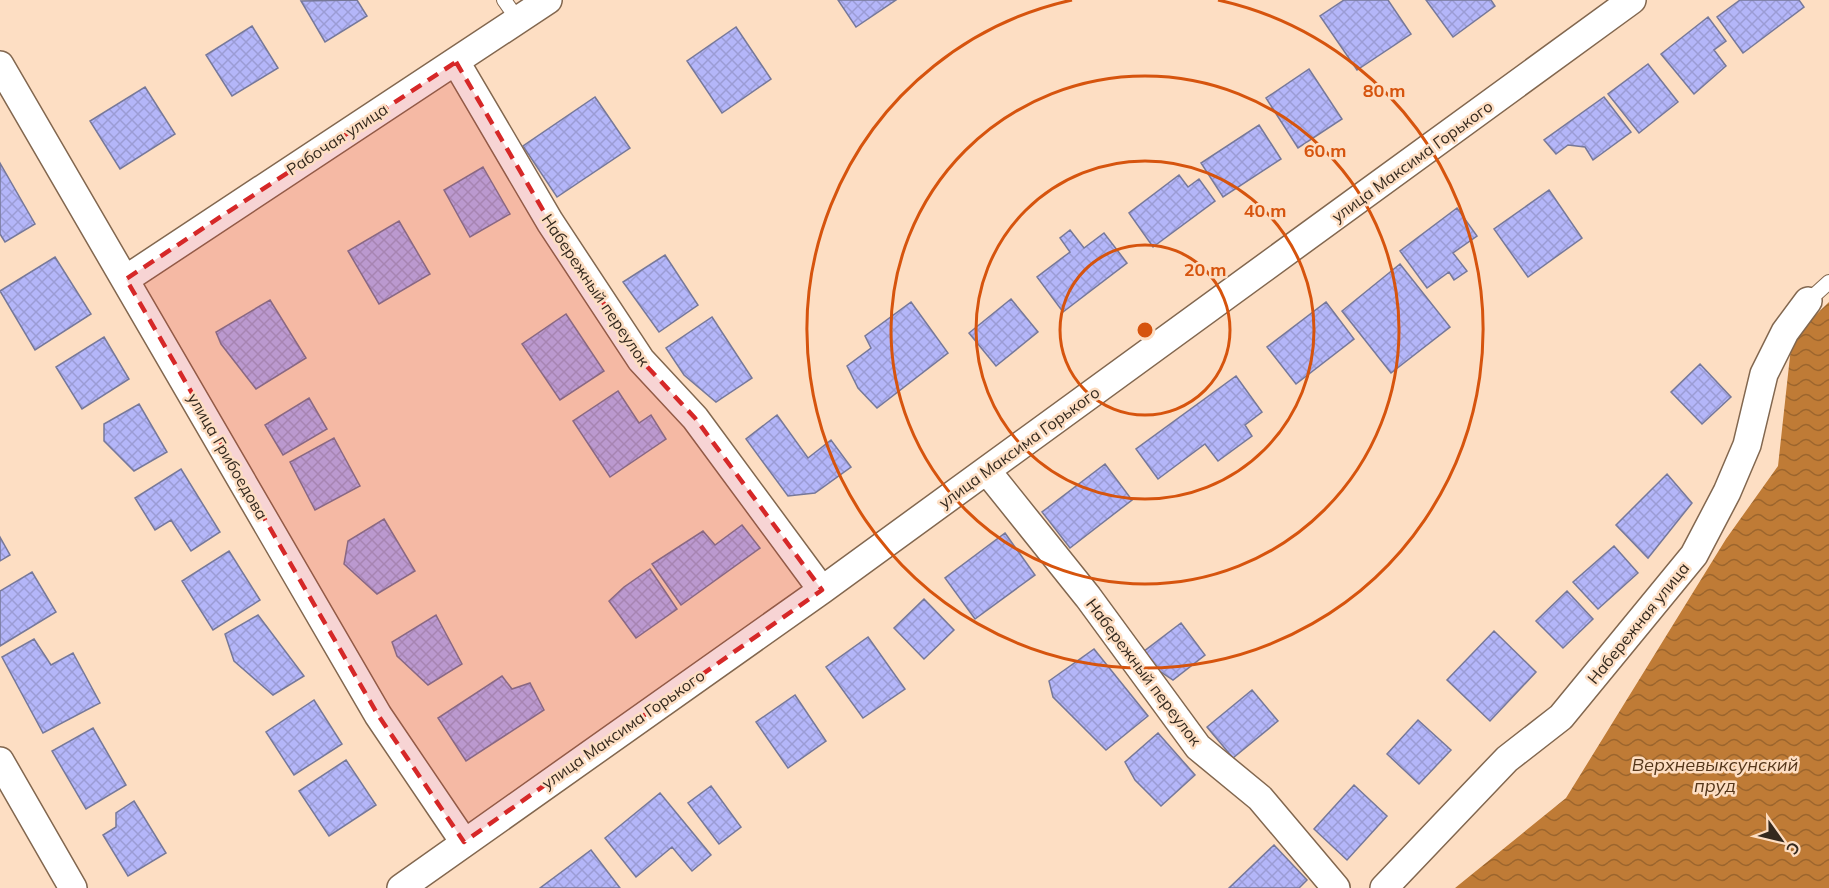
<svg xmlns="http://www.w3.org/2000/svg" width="1829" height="888" font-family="Mulish,sans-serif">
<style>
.water{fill:url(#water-waves)}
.building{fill:url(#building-cross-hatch);stroke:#767899;stroke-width:1.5}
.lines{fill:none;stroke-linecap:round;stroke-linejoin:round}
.lane-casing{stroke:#82674f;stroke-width:16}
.street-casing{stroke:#82674f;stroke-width:30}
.lane{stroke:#fff;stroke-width:14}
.street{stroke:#fff;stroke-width:27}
.marked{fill:#d62828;fill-opacity:0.2;stroke:#d62828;stroke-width:4.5;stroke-dasharray:12 8;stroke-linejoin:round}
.ring{fill:none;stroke:#d6540e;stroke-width:3}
.labels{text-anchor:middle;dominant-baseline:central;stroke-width:5;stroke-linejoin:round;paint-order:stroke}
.street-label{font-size:16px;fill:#34291e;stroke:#fddec3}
.water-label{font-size:18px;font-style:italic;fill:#54361a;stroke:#fddec3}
.centre{fill:#d6540e;stroke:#fddec3;stroke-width:3}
.ring-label{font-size:18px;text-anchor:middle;font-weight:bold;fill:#d6540e;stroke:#fddec3;stroke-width:5;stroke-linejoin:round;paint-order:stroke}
</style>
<defs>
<pattern id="water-waves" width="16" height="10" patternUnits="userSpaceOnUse" patternTransform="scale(1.5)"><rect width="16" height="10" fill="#bf7b36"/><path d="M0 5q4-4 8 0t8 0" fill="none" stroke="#9c652d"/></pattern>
<pattern id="building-cross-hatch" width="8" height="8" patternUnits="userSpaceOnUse" patternTransform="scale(1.5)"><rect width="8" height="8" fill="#b4b6f9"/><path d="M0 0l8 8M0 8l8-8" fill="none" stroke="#9b9cd5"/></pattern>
</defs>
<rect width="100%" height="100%" fill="#fddec3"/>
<!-- water -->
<path class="water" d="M1829 302V888H1455L1566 798 1726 539 1778 466 1792 338Z"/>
<!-- building -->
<path class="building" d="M357 0 367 16 325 42 301 1Z
M838 0H896L856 27Z
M1344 0H1388L1411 34 1357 70 1320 16Z
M1426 0H1491L1495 6 1453 37Z
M1740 0H1799L1804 7 1743 53 1717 17Z
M1708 17 1726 41 1714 50 1726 66 1694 94 1661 54Z
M252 26 278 68 232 96 206 55Z
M736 27 771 79 722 113 687 61Z
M1648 64 1678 102 1639 133 1608 94Z
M1309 69 1342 119 1298 148 1266 98Z
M145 87 175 134 120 169 90 121Z
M595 97 630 148 557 197 523 146Z
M1604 97 1631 132 1593 160 1585 147 1568 145 1556 154 1544 140Z
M1259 125 1281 159 1223 197 1201 163Z
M0 163 35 224 5 242 0 234Z
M483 167 510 214 470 237 444 190Z
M1179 175 1188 187 1199 179 1215 201 1153 247 1129 213Z
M1549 190 1582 238 1528 277 1494 229Z
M1457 208 1477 236 1453 253 1467 271 1454 280 1449 272 1427 288 1400 251Z
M399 221 430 274 379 304 348 251Z
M1070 230 1084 248 1104 233 1127 263 1063 312 1037 277 1070 252 1060 238Z
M665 255 698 305 659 332 623 282Z
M55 257 91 314 35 350 0 291Z
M1400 264 1450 327 1391 373 1342 311Z
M1011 299 1038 332 996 366 969 333Z
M270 300 306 358 256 389 221 344 216 332Z
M911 302 948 353 877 408 858 388 847 366 871 348 865 336Z
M1326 302 1354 339 1296 384 1267 347Z
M566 314 604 371 560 400 522 344Z
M712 317 752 378 716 402 684 375 666 348Z
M104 337 129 379 82 409 56 367Z
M1700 364 1731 397 1702 424 1671 392Z
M1236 376 1262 412 1245 425 1252 436 1218 461 1205 444 1158 479 1136 449Z
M618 391 639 423 651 415 666 439 610 477 573 421Z
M309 398 327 429 283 455 265 425Z
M139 404 167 452 134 471 104 441V424Z
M777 415 808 458 831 440 851 467 815 493 788 496 746 439Z
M334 438 360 486 315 510 290 462Z
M1105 464 1132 500 1070 548 1042 512Z
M181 469 220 532 191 551 171 520 155 530 135 498Z
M1667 474 1692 503 1648 558 1616 525Z
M384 519 415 571 377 594 344 564 348 541Z
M742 525 760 548 681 605 652 564 703 531 715 545Z
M1005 533 1035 575 975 619 945 578Z
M0 537 10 555 0 561Z
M1614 546 1638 573 1598 609 1573 582Z
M229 551 260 600 213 630 182 581Z
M650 569 677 609 636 638 609 601 624 587Z
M32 572 56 612 0 646V591Z
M1567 591 1593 619 1563 648 1536 621Z
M924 599 954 630 924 659 894 628Z
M258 615 304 676 273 695 234 661 225 634Z
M436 615 462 664 428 685 397 656 392 642Z
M1181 623 1205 655 1173 680 1155 668 1143 652Z
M1494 631 1536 672 1490 721 1447 680Z
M868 637 905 689 863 718 826 667Z
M34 639 51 665 73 653 100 703 43 733 2 657Z
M1094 649 1148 716 1106 750 1053 697 1049 681Z
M502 676 512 689 530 683 544 710 466 761 438 718Z
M1252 690 1278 721 1233 758 1207 727Z
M795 695 826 741 788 768 756 722Z
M314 700 342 744 294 775 266 732Z
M1418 720 1451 750 1419 784 1387 754Z
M93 728 126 785 86 809 52 751Z
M1158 733 1195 775 1161 806 1135 780 1125 762Z
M346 760 376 805 329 836 299 791Z
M1354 785 1387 816 1347 860 1314 829Z
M711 786 741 827 719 844 688 803Z
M660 793 711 855 692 871 672 847 636 877 605 838Z
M134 801 166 853 128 876 103 835 116 827V813Z
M1274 845 1307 880 1299 888H1229Z
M591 850 620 888H540Z"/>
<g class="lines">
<!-- lane casing -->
<g class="lane-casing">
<path id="lane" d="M504 0 518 20
M1808 301 1829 282"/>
</g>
<!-- street casing -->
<g class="street-casing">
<path id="street" d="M456 62 550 222 641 360 695 418 822 590
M0 65 378 715 464 842
M126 279 548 0
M987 471 1088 597 1198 747 1260 798 1336 888
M0 761 73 888
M401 888 822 590 1632 0
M1384 888 1507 759 1561 717 1694 555 1727 492 1747 445 1764 374 1785 332 1808 301"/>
</g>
<!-- lane -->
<use href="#lane" class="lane"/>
<!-- street -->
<use href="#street" class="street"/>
</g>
<!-- marked area -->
<path class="marked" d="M456 62 550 222 641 360 695 418 822 590 464 842 378 715 126 279Z"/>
<!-- distance rings -->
<g class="ring">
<circle cx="1145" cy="330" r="85"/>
<circle cx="1145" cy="330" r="169"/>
<circle cx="1145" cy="330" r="254"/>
<path d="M1218 0A338 338 0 1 1 1072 0"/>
</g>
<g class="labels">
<!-- street labels -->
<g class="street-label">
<text transform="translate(337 139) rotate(-33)">Рабочая улица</text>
<text transform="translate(1412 161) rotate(-36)">улица Максима Горького</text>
<text transform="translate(596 290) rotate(56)">Набережный переулок</text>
<text transform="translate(1019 447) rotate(-36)">улица Максима Горького</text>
<text transform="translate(228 456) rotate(60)">улица Грибоедова</text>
<text transform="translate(1638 623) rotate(-51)">Набережная улица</text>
<text transform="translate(1144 672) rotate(53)">Набережный переулок</text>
<text transform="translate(623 729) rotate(-35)">улица Максима Горького</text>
</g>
<!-- water labels -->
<g class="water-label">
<text x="1715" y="764">Верхневыксунский<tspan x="1715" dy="21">пруд</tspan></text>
</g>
</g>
<circle cx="1145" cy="330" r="9" class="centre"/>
<g class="ring-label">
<text x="1384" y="97">80 m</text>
<text x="1325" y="157">60 m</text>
<text x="1265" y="217">40 m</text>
<text x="1205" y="276">20 m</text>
</g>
<!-- north arrow -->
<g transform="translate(1781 840) rotate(124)" stroke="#fddec3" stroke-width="4.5" paint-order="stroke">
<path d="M0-4.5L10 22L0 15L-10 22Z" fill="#34291e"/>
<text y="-9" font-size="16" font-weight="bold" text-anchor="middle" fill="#34291e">С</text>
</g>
</svg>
